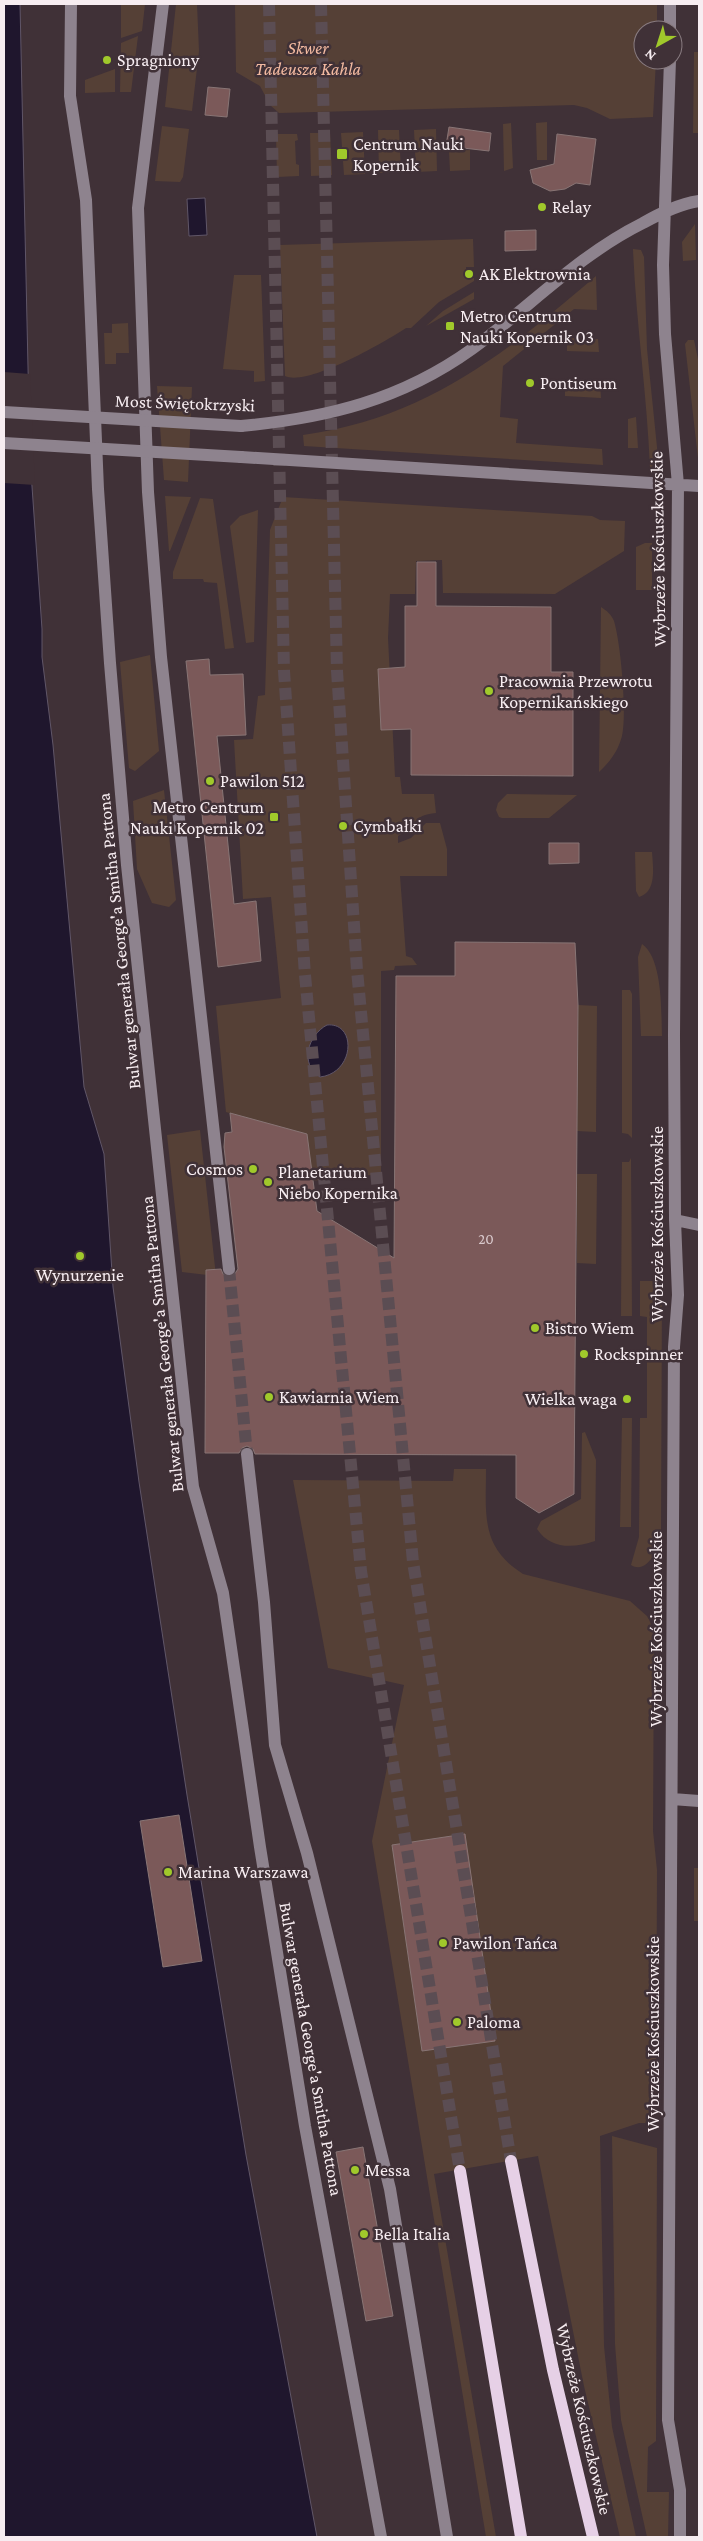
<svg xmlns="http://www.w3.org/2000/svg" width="703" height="2541" font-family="'Crimson Pro',serif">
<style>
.green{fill:#554036}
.water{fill:#1f162d;stroke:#605668}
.pier{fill:#403137}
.building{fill:#7b5959;stroke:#887575}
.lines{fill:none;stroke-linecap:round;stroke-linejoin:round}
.minor-tunnel{stroke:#5b4d53;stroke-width:12;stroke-dasharray:12 6;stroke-linecap:butt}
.major-tunnel{stroke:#5b4d53;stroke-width:12;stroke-dasharray:12 6;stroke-linecap:butt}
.minor{stroke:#8e838e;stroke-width:12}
.major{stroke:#e6d0e6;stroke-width:12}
.minor-bridge{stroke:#8e838e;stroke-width:12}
.poi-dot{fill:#a0c92b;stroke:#403137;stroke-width:2}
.labels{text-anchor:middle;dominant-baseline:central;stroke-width:5;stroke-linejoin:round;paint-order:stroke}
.number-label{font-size:15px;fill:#d8c8cb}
.park-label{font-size:18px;font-style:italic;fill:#f3baa1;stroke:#403137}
.poi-label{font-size:18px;fill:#f7edf1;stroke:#403137;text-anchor:start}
.street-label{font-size:18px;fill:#f7edf1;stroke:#403137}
</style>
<rect width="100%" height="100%" fill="#403137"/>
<!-- green -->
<path class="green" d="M121 4H145L142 31 121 38Z
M176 4H197L199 51 192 111 165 107Z
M235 4H657V30H643V60H656L653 117 610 119 587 108 574 105 279 113 270 105 260 86 236 72Z
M138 36 131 92H120L121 43Z
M694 52H699V133H693Z
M115 69V92L85 93V80Z
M547 122V160H537L536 123Z
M511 123 513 168 504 171 503 124Z
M162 126 189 129 183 177 180 182 155 181Z
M436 129 437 171 416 172 414 130Z
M378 130H399L401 172 379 173Z
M363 132 365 174 344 175 341 133Z
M310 133H330L332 175 311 176Z
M276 134H297L298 140 295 141 296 164 299 165V176L277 177Z
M470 150V170L450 171 449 151Z
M695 224 696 260 683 261 682 242Z
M473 239 474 267H466V277L474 278V281L439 302 411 328H406C386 341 308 387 285 376L280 245Z
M633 249 641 250 644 257 647 349 658 457 657 463 650 468C647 394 636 322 633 249Z
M234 275H261L265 381 254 382V371L223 369Z
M596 276 597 310 574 309 503 366 500 417 518 419 516 443 602 449 603 465 304 446 303 435C426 418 506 353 596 276Z
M474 292V299L426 326 443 311Z
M128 323 129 353H116V364H105L104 333H112V324Z
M567 338 598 339 599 352 567 351Z
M688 340H694L699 364V467L685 344Z
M565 381 600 383 601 398 565 396Z
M157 386 192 387 188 482 164 480Z
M636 417 638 448H628V419Z
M165 496 191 497 170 551H169Z
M283 497 592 516 600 520 625 521 624 551 555 594 443 593 442 560 416 561 415 594H390L388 638 395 777H400L402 794H434L436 813C412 815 416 826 398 836V843L411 838 426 823H440L447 849V876H400L406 956 412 958 417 965 395 966 394 970 381 971V1174L310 1181 300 1133 226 1112 216 1006 281 998 271 897 243 899 234 740 253 739 258 696 265 695 270 530Z
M200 498 213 499 234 648 225 649 217 583 204 582 203 579H173V572Z
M258 510 254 642 246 643 230 526 240 516Z
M645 543H652V590H636V547Z
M601 607C607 611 611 614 614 621 621 645 627 713 622 736 618 751 610 762 599 772Z
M150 655 159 751 135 771 129 768 120 662Z
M164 790 176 900 169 907 152 903 137 869 133 801Z
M507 794 577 795 549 818H502L499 817 496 810 498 803Z
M635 852H652C653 867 657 892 639 897L636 891Z
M642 944C663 959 661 1011 662 1036H641L638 957Z
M622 990H630L632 994V1138L628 1134 622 1133Z
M578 1005 597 1006 596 1132 577 1131Z
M200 1130 216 1276 182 1272 167 1135Z
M631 1158 632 1316H621L622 1162H629Z
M577 1174H597L596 1264 577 1263Z
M640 1281H662L661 1536C659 1548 647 1575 631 1565L639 1537 640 1418H647V1317L640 1316Z
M622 1418H632L631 1527H620Z
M585 1432 596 1460 595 1541C574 1548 551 1550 537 1529L541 1521 581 1499 582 1433Z
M454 1469H486C486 1514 480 1547 523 1574L630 1601 648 1617 654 1632 653 1831 657 1870 656 2113 653 2119 647 2123H639L600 2136 604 2346 612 2427 636 2537H620L584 2386 538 2156 434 2174 496 2537H486L372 1841 404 1685 328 1668 293 1480 453 1481Z
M694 1868H699V1921H694Z
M612 2136 657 2148 656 2441 648 2447 647 2492H669L668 2537H647L621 2420 615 2344Z"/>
<!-- water -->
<path class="water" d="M4 4H20L30 458 42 629V657L53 745 84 1087 104 1154 113 1287 139 1482 187 1795 246 2155 317 2537H4Z
M205 198 207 235 189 236 187 199Z
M327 1025C357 1022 355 1073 320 1077 299 1064 308 1035 327 1025Z"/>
<!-- pier -->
<path class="pier" d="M4 372 30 374 35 485 4 483Z"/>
<!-- building -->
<path class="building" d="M208 87 230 89 227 117 205 115Z
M449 127 491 133 489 151 446 146Z
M557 134 596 139 590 185 576 183 565 189 550 191 533 183 530 170 554 164Z
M536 230V250L505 251V231Z
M417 562H436V606L551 607V672H573V776L411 775V729L381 730 378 669 405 667V606H417Z
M209 659 210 675 243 674 246 735 217 736 234 904 256 901 261 961 218 967 186 661Z
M549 843H579V863L549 864Z
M455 942 575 943 578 1005 574 1494 539 1513 516 1498V1455L255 1454 253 1449 247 1446 242 1448 239 1453H205L206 1270 221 1269 223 1274 229 1277 234 1275 238 1269 224 1147 225 1133 232 1132 230 1113 307 1134 317 1211 394 1258 396 976H455Z
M179 1815 202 1961 163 1967 140 1821Z
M465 1834 495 2041 422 2051 392 1845Z
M363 2147 393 2316 366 2321 336 2152Z"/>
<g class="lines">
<!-- minor-tunnel -->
<path class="minor-tunnel" d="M229 1269 247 1454"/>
<!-- major-tunnel -->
<path class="major-tunnel" d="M269 4 284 671 305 975 361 1571 460 2171
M321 4 337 671 357 970 413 1562 511 2161"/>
<!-- minor -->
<path class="minor" d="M71 4 70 96 86 200 98 489 110 663 127 865 193 1487 223 1593 260 1847 305 2126 381 2537
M163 4 138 208 148 492 161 657 229 1269
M670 30V4
M670 60 663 265 665 334 678 485 674 1036 675 1220 678 1295 674 1347 668 2420 680 2490V2537
M241 426C327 418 401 400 472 349 531 306 577 256 643 223 661 213 679 204 699 201
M241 457 699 486
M675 1220 699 1225
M247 1454 264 1602 275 1745 307 1853 390 2189 447 2537
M672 1799 699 1801"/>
<!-- major -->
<path class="major" d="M511 2161 553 2370 593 2537
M460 2171 521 2537"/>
<!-- minor-bridge -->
<path class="minor-bridge" d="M4 412 241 426
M4 443 241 457"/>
</g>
<!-- markers -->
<g class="poi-dot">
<circle cx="107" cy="60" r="5"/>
<rect x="336" y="148" width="12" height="12" rx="2.5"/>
<circle cx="542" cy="207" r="5"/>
<circle cx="469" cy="274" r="5"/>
<rect x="445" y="321" width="10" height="10" rx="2.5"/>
<circle cx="530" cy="383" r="5"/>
<circle cx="489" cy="691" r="5"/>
<circle cx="210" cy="781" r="5"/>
<rect x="269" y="812" width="10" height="10" rx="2.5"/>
<circle cx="343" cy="826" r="5"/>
<circle cx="253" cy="1169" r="5"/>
<circle cx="268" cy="1182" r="5"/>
<circle cx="80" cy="1256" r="5"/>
<circle cx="535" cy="1328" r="5"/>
<circle cx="584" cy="1354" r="5"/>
<circle cx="269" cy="1397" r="5"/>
<circle cx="627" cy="1399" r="5"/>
<circle cx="168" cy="1872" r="5"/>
<circle cx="443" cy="1943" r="5"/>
<circle cx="457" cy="2022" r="5"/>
<circle cx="355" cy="2170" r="5"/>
<circle cx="364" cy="2234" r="5"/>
</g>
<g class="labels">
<!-- number labels -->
<g class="number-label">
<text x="486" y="1239">20</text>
</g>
<!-- park labels -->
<g class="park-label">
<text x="308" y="48">Skwer<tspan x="308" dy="21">Tadeusza Kahla</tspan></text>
</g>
<!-- poi labels -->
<g class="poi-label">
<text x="117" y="60">Spragniony</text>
<text x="353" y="144">Centrum Nauki<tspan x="353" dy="21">Kopernik</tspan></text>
<text x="552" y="207">Relay</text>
<text x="479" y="274">AK Elektrownia</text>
<text x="460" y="316">Metro Centrum<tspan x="460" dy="21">Nauki Kopernik 03</tspan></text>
<text x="540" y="383">Pontiseum</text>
<text x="499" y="681">Pracownia Przewrotu<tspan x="499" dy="21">Kopernikańskiego</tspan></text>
<text x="220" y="781">Pawilon 512</text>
<text x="264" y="807" text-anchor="end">Metro Centrum<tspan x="264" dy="21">Nauki Kopernik 02</tspan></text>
<text x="353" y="826">Cymbałki</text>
<text x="243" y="1169" text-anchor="end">Cosmos</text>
<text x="278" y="1172">Planetarium<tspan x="278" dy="21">Niebo Kopernika</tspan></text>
<text x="80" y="1275" text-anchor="middle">Wynurzenie</text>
<text x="545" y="1328">Bistro Wiem</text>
<text x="594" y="1354">Rockspinner</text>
<text x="279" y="1397">Kawiarnia Wiem</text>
<text x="617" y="1399" text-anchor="end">Wielka waga</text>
<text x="178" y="1872">Marina Warszawa</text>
<text x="453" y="1943">Pawilon Tańca</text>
<text x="467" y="2022">Paloma</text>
<text x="365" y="2170">Messa</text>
<text x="374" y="2234">Bella Italia</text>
</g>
<!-- street labels -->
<g class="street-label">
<text transform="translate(185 403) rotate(2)">Most Świętokrzyski</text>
<text transform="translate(658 549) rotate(-91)">Wybrzeże Kościuszkowskie</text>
<text transform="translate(119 941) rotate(-96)">Bulwar generała George'a Smitha Pattona</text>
<text transform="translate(657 1224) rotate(-90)">Wybrzeże Kościuszkowskie</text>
<text transform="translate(162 1344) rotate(-96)">Bulwar generała George'a Smitha Pattona</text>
<text transform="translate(656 1629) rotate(-90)">Wybrzeże Kościuszkowskie</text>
<text transform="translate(653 2034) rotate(-90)">Wybrzeże Kościuszkowskie</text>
<text transform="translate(311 2049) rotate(80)">Bulwar generała George'a Smitha Pattona</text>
<text transform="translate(584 2419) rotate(77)">Wybrzeże Kościuszkowskie</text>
</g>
</g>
<!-- border -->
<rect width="703" height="2541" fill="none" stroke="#f7edf1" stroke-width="10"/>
<!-- north arrow -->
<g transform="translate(658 45) rotate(219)"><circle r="24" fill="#403137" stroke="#897c81"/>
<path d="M0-4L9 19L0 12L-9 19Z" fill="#a0c92b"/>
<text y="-8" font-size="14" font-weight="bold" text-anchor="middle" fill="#f7edf1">N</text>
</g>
</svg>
